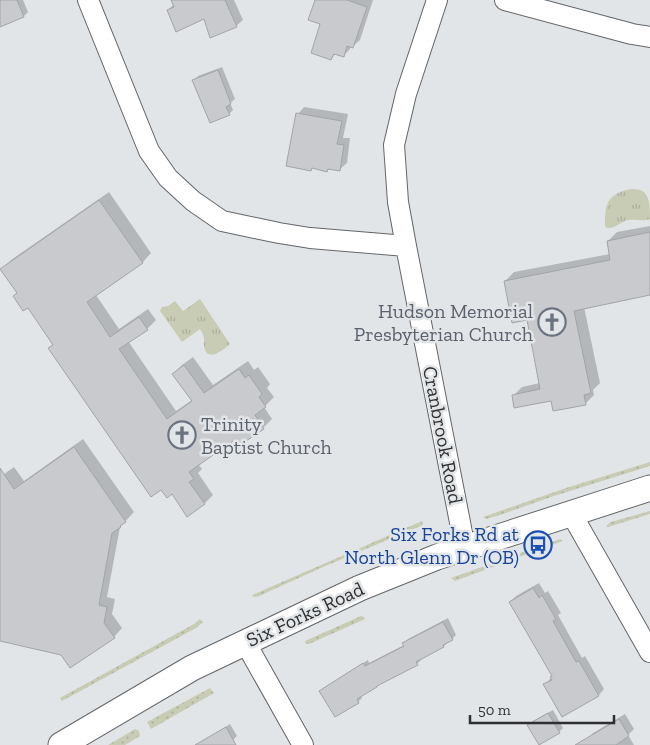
<svg xmlns="http://www.w3.org/2000/svg" width="650" height="745" font-family="'Zilla Slab',serif">
<style>
.grass{fill:url(#grass-dots)}
.park{fill:url(#park-tufts)}
.shadow{fill:#0003}
.building{fill:#c8cacd;stroke:#a2a4a7}
.lines{fill:none;stroke-linecap:round;stroke-linejoin:round}
.minor-casing{stroke:#636568;stroke-width:22}
.major-casing{stroke:#636568;stroke-width:27}
.minor{stroke:#fff;stroke-width:20}
.major{stroke:#fff;stroke-width:25}
.labels{text-anchor:middle;dominant-baseline:central;stroke-width:5;stroke-linejoin:round;paint-order:stroke}
.worship-label{font-size:20px;fill:#5b616d;stroke:#e2e5e8;text-anchor:end}
.street-label{font-size:20px;fill:#2e2f30;stroke:#e2e5e8}
.transit-label{font-size:20px;fill:#164399;stroke:#e2e5e8;text-anchor:end}
</style>
<defs>
<pattern id="grass-dots" width="8" height="8" patternUnits="userSpaceOnUse" patternTransform="scale(1.25)"><rect width="8" height="8" fill="#c8ccb4"/><path d="M2 2h.1M6 6h.1" fill="none" stroke="#acb09b" stroke-width="1.8" stroke-linecap="round"/></pattern>
<pattern id="park-tufts" width="24" height="20" patternUnits="userSpaceOnUse" patternTransform="scale(1.25)"><rect width="24" height="20" fill="#c8ccb4"/><path d="M3 7l-1-3M5 7V3M7 7l1-3M15 17l-1-3M17 17v-4M19 17l1-3" fill="none" stroke="#acb09b"/></pattern>
</defs>
<rect width="100%" height="100%" fill="#e2e5e8"/>
<!-- grass -->
<path class="grass" d="M650 462V466L554 496 497 516 486 519 483 517 566 488Z
M650 511V514L608 527 606 526 611 522Z
M422 521 423 525 323 567 259 596 254 597 252 595Z
M560 539 563 541 455 581 451 578Z
M361 616 364 617 365 619 309 644H306L305 641Z
M200 619 203 622 196 628 62 701 60 698 194 624Z
M210 688 214 693 151 729 147 722Z
M135 729 139 731 140 736 125 745H108Z"/>
<!-- park -->
<path class="park" d="M632 189C650 188 650 203 650 219 643 222 637 219 629 220 621 221 615 229 607 228L605 226C605 204 607 193 632 189Z
M200 299 230 344C225 348 210 362 205 350 202 342 207 339 200 329L182 342 160 311 162 307 168 306 175 301 183 311Z"/>
<!-- shadow -->
<path class="shadow" d="M0 0H23L28 12 24 16Z
M172 0H234L243 20 236 26 205 18 168 10 174 4Z
M316 0H373L360 40 353 46H351L350 49 343 56 336 53 331 59Z
M222 67 235 99 230 103 233 110 229 114 194 81 198 76Z
M304 107 348 114 343 138H350L347 163 340 169 330 168 327 171 313 167 310 170 298 114Z
M109 192 151 253 143 262 96 295 119 329 148 309 156 320 147 329 128 341 176 411 192 400 173 374 182 365 193 357 213 385 248 361 254 370 258 367 270 384 267 388 274 397 264 407 272 419 263 428 238 446 233 439 198 464 202 469 198 473 213 495 204 504 54 344 2 269 11 260Z
M650 226V294L584 307 600 383 593 390 594 395 585 404 513 396 522 387 540 383 528 319 505 281 514 272 610 254 608 241 617 232Z
M83 439 134 512 120 527 107 597 115 599 112 614 122 628 114 637 62 653 0 639V474L3 475 14 467 24 481Z
M539 583 545 593 548 591 561 613 558 615 582 658 585 656 604 689 599 695 562 715 545 684 553 676 510 602 516 596Z
M448 618 456 635 452 639 444 646 420 658 421 660 417 664 379 684 361 695 362 698 358 702 321 691 325 687 368 660 369 663 404 645V643L408 639Z
M553 710 563 728 559 732 529 726 533 721Z
M625 714 634 729 628 735 634 745H590L587 739 593 733Z
M230 724 237 736 233 740 236 745H196Z"/>
<!-- building -->
<path class="building" d="M0 0H17L24 17 0 27Z
M171 0H225L237 27 210 38 204 19 176 32 167 10 174 7Z
M315 0H347L367 7 353 48 347 46 344 57 334 54 331 60 311 53 320 24 308 20Z
M218 70 231 104 226 107 230 115 210 123 192 80Z
M296 113 342 121 337 144 344 145 340 171 328 169 327 172 312 168 311 171 286 166Z
M99 200 143 263 87 302 110 337 139 317 148 330 119 349 167 419 192 401 172 374 184 365 204 393 239 369 245 378 249 375 262 394 259 397 266 407 255 415 264 429 237 447 233 441 189 472 194 479 189 482 205 504 187 517 172 494 167 498 161 490 151 497 48 348 53 345 28 308 23 311 13 296 17 293 0 269Z
M650 232V295L574 311 591 393 584 395 586 405 553 411 551 401 514 408 512 395 540 389 527 320 512 323 504 281 610 260 607 241Z
M74 447 126 522 120 526 121 527 112 533 99 605 107 607 104 623 115 638 70 668 61 655 0 641V468L14 489Z
M533 588 539 598 542 595 556 619 553 621 576 662 579 661 599 696 562 717 543 684 552 680 550 677 552 676 509 602Z
M443 622 453 640 443 645 444 647 416 662 418 665 377 686V687L357 699 359 703 335 717 319 691 363 663 365 666 404 646 402 643Z
M548 713 560 733 539 745 527 725Z
M619 719 629 736 616 745H575Z
M226 727 236 745H195Z"/>
<g class="lines">
<!-- minor casing -->
<g class="minor-casing">
<path id="minor" d="M88 0 149 151 168 178 193 201 222 221 279 233 310 238 406 246
M437 0 406 94 394 145 398 202 406 246 465 548
M505 0 632 34 650 37
M571 513 650 652
M245 642 303 745"/>
</g>
<!-- major casing -->
<g class="major-casing">
<path id="major" d="M61 745 192 668 360 588 437 557 650 488"/>
</g>
<!-- minor -->
<use href="#minor" class="minor"/>
<!-- major -->
<use href="#major" class="major"/>
</g>
<!-- icons -->
<defs>
<g id="church-ring" transform="scale(1.4375)"><circle r="9.5" fill="#e2e5e8" stroke="#6b7280" stroke-width="1.5"/><path d="M-1.2-6h2.4v3.5h3.3v2.4h-3.3V6h-2.4V-.1h-3.3v-2.4h3.3Z" fill="#6b7280"/></g>
<g id="bus-ring" transform="scale(1.4375)"><circle r="9.5" fill="#e2e5e8" stroke="#1a4fb4" stroke-width="1.5"/><path d="M-5-6H5V4H4V6H2V4H-2V6H-4V4H-5ZM-3.5-4V0h7V-4ZM-3.5 1.2v1.5H-2V1.2ZM2 1.2v1.5H3.5V1.2Z" fill="#1a4fb4"/></g>
</defs>
<g fill-rule="evenodd">
<use href="#church-ring" x="552" y="322"/>
<use href="#church-ring" x="182" y="435"/>
<use href="#bus-ring" x="538" y="545"/>
</g>
<g class="labels">
<!-- worship labels -->
<g class="worship-label">
<text x="533" y="311">Hudson Memorial<tspan x="533" dy="23">Presbyterian Church</tspan></text>
<text x="201" y="424" text-anchor="start">Trinity<tspan x="201" dy="23">Baptist Church</tspan></text>
</g>
<!-- street labels -->
<g class="street-label">
<text transform="translate(443 435) rotate(79)">Cranbrook Road</text>
<text transform="translate(305 614) rotate(-25)">Six Forks Road</text>
</g>
<!-- transit labels -->
<g class="transit-label">
<text x="519" y="534">Six Forks Rd at<tspan x="519" dy="23">North Glenn Dr (OB)</tspan></text>
</g>
</g>
<!-- scale -->
<path d="M470 715v8h144v-8" fill="none" stroke="#2e2f30" stroke-width="2.5"/>
<text x="478" y="715" font-size="15" fill="#2e2f30" stroke="#e2e5e8" stroke-width="4" paint-order="stroke">50 m</text>
</svg>
